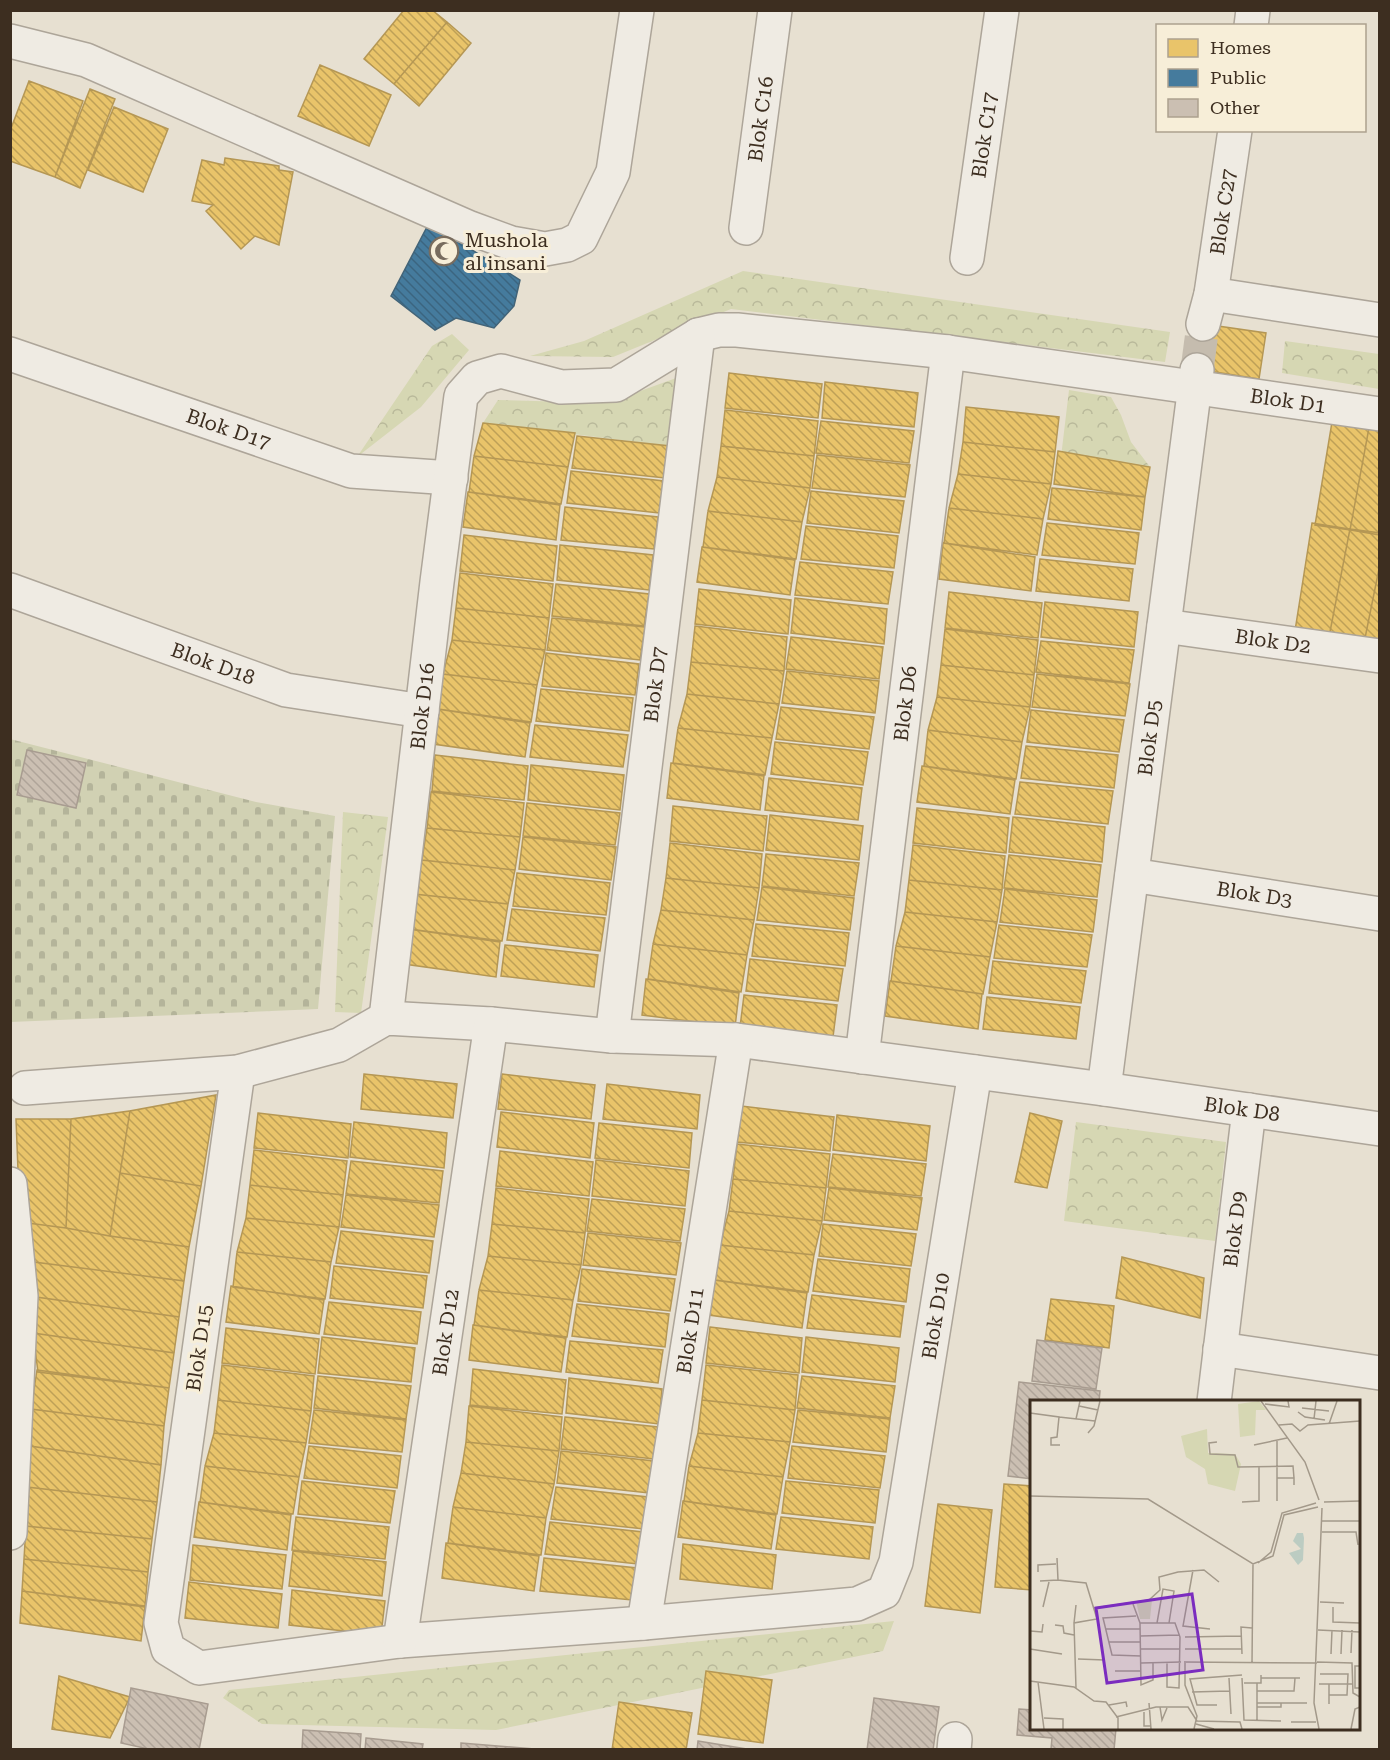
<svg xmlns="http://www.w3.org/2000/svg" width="1390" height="1760" font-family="'Roboto Serif',serif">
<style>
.forest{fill:url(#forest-crowns)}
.cemetery{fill:url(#cemetery-stones)}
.homes{fill:url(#homes-back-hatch);stroke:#b59754;stroke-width:1.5}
.public{fill:url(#public-back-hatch);stroke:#436478;stroke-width:1.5}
.building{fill:url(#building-back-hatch);stroke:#a89c90;stroke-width:1.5}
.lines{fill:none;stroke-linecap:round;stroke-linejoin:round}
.minor-tunnel{stroke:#c5bcae;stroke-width:33;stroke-dasharray:33 16;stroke-linecap:butt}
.minor-casing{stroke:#ada599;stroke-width:36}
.minor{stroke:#efebe3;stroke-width:33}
.labels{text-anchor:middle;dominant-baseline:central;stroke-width:6;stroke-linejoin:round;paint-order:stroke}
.street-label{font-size:20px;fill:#3d2e20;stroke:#f7eed8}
.poi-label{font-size:20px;fill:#3d2e20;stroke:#f7eed8;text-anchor:start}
.inset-road{fill:none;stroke:#a3998a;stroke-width:1.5}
.view{fill:#7b2cbf;fill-opacity:0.15;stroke:#7b2cbf;stroke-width:3}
.inset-edge{fill:none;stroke:#3d2e20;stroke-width:3}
</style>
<defs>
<pattern id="forest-crowns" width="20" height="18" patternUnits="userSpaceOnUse" patternTransform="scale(1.5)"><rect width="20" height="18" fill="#d6d7b3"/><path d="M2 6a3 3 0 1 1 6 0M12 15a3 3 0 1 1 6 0" fill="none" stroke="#b9b99a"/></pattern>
<pattern id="cemetery-stones" width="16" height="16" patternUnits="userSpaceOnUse" patternTransform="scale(1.5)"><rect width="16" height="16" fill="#d1d1b3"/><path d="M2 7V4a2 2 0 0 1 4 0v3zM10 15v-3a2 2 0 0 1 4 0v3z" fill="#b4b49a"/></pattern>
<pattern id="homes-back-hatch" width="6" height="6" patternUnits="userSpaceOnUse" patternTransform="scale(1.5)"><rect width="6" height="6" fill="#e9c46a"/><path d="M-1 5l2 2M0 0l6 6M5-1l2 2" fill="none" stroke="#bea057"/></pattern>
<pattern id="public-back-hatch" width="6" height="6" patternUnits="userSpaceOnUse" patternTransform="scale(1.5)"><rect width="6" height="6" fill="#457b9d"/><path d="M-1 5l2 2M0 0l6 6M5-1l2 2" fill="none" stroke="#3b6580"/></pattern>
<pattern id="building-back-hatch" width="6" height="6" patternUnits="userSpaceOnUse" patternTransform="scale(1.5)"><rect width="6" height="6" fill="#cbbfb2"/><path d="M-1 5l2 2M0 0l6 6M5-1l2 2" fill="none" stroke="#afa499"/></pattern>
</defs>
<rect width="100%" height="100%" fill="#e7e0d1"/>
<!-- forest -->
<path class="forest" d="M743 271 1170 332 1165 362 731 309 613 357 530 356 584 341Z
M452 334 469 350 421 407 357 457 432 346Z
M1285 341 1379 354V389L1282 373Z
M679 377 670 446 483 423 498 400 607 403Z
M1069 390 1111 397 1121 415 1131 442 1150 467 1061 457Z
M343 812 388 817 361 1013 335 1012Z
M1076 1122 1226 1142 1215 1241 1064 1221Z
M894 1621 883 1651 496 1730 262 1724 223 1698 229 1690Z"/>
<!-- cemetery -->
<path class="cemetery" d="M10 739 256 802 335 816 318 1009 11 1022Z"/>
<!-- homes -->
<path class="homes" d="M404 10H432L447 22 394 84 364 59Z
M447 22 471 43 419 106 394 84Z
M320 65 391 95 369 146 298 116Z
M29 81 83 101 55 177 10 161V131Z
M90 89 115 99 80 188 55 177Z
M114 107 168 129 143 192 88 170Z
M225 158 279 166V170L293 172 279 245 255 236 241 249 206 211 213 205 192 201 202 160 224 165Z
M1197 323 1266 333 1259 379 1190 368Z
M729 373 822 384 818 418 725 408Z
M825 382 918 393 914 427 822 418Z
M966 407 1059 417 1055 452 963 442Z
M725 410 818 421 814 456 721 446Z
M1334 410 1371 417 1350 530 1315 525Z
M1371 417 1380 418V535L1350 530Z
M821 421 914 431 909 463 816 453Z
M483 423 575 433 568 467 474 456Z
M577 436 670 446 665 478 572 468Z
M963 442 1055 452 1051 484 958 474Z
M721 446 814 456 810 488 717 477Z
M1058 451 1150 467 1145 497 1054 484Z
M817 455 910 465 905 497 812 488Z
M474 456 568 467 561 504 469 492Z
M571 471 664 481 659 513 567 503Z
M958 474 1051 484 1043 519 949 508Z
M717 477 810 488 802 522 708 511Z
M1052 488 1145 497 1141 530 1048 519Z
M811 491 904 501 899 533 807 523Z
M468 492 560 505 556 540 463 527Z
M565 507 658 517 654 549 561 540Z
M949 508 1043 519 1037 555 944 543Z
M708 511 802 522 796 559 703 547Z
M1047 523 1139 533 1135 564 1042 555Z
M1312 523 1350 529 1328 642 1294 637Z
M806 526 898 536 894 568 801 559Z
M1350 529 1380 533V564L1363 648 1328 642Z
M464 535 557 546 553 581 460 571Z
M943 543 1035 557 1031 591 939 579Z
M560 545 653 555 649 590 557 580Z
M702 547 795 560 790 595 697 582Z
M1040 559 1133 569 1129 601 1036 591Z
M800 562 893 572 888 604 795 595Z
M1380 564V650L1363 648Z
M460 573 553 584 549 618 456 608Z
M556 584 649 594 644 626 552 616Z
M699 589 791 600 788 634 695 624Z
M949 592 1042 603 1038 638 945 628Z
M795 598 887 609 884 644 791 633Z
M1045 602 1138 612 1134 647 1041 637Z
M456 608 549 618 545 650 452 640Z
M552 618 645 627 640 660 547 650Z
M695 626 787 637 784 671 691 662Z
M945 629 1038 640 1034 675 941 665Z
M791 637 883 647 879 679 786 669Z
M452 640 545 650 537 685 443 674Z
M1041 641 1134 650 1129 683 1036 672Z
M546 653 639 664 635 695 542 686Z
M691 662 784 671 779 704 687 694Z
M941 665 1034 675 1030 707 937 697Z
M787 671 879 681 875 713 782 703Z
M443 674 537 685 531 722 438 709Z
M1037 674 1130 684 1125 716 1032 707Z
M541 689 633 698 629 731 536 721Z
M687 694 779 704 772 738 678 728Z
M937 697 1030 707 1022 742 928 730Z
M781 707 874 717 869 749 776 739Z
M437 709 530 723 525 757 433 744Z
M1031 710 1124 720 1119 752 1027 742Z
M535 725 628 735 623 767 530 757Z
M678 728 772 738 765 775 673 763Z
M928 730 1022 742 1016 779 924 766Z
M775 742 868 752 863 785 771 774Z
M1026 746 1118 755 1114 788 1021 778Z
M435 755 528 766 524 800 432 791Z
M671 763 764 776 760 810 667 798Z
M531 765 624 775 620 810 528 800Z
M922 766 1015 780 1010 814 917 802Z
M769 778 862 788 858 820 765 810Z
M1020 782 1113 791 1108 824 1015 814Z
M431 792 524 803 520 837 427 828Z
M527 803 620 813 615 845 523 836Z
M673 806 767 816 763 851 670 841Z
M917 808 1009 818 1006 853 913 843Z
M770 815 863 826 859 860 766 850Z
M1013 817 1105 827 1102 862 1009 852Z
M427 828 520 837 515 870 422 860Z
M523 837 616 847 611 880 519 869Z
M670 843 762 854 759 888 666 878Z
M913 845 1005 856 1002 890 909 880Z
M766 854 859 863 854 896 762 886Z
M1009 855 1101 865 1097 897 1004 888Z
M422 860 515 870 508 904 414 894Z
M517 873 610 883 606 915 513 906Z
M666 878 759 888 754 920 661 910Z
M909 880 1002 890 997 922 905 912Z
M762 887 854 898 850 930 757 920Z
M1005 889 1097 900 1093 932 1000 922Z
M414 894 508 904 502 941 409 929Z
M512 909 605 918 600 951 507 940Z
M661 910 754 920 747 955 653 944Z
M905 912 997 922 990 957 896 946Z
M756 924 849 933 845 966 752 956Z
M999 925 1092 935 1087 967 994 958Z
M408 929 500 942 496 977 404 964Z
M653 944 747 955 741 992 648 979Z
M505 945 598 955 594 987 501 976Z
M896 946 990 957 983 994 891 981Z
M750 959 843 969 838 1001 746 991Z
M993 961 1086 971 1081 1003 989 993Z
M646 979 739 993 735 1027 642 1015Z
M890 981 982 994 978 1029 885 1016Z
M744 995 837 1005 833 1037 740 1027Z
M987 997 1080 1007 1076 1039 983 1029Z
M364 1074 457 1084 453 1118 361 1109Z
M502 1074 595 1085 591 1119 498 1109Z
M607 1084 700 1095 697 1129 603 1119Z
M216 1095 201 1186 120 1173 130 1111Z
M741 1106 834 1117 830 1151 737 1142Z
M130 1111 110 1236 66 1228 71 1119Z
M501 1112 594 1123 590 1158 497 1147Z
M258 1113 351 1124 348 1158 254 1148Z
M1030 1113 1062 1121 1047 1188 1015 1182Z
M837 1115 930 1126 926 1161 833 1150Z
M16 1119H71L66 1228 20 1222Z
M354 1122 447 1133 444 1168 350 1157Z
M599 1123 692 1133 689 1168 595 1158Z
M737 1144 830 1154 826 1188 733 1179Z
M254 1150 347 1161 343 1195 250 1185Z
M500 1151 593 1162 589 1196 496 1186Z
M833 1154 926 1164 921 1196 828 1187Z
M596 1160 689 1171 685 1206 592 1196Z
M351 1161 443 1171 439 1203 346 1194Z
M120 1173 201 1186 189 1247 110 1236Z
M733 1179 826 1188 822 1221 729 1211Z
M250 1185 343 1195 339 1227 246 1218Z
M496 1188 589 1199 585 1233 492 1224Z
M829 1188 922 1198 917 1230 824 1220Z
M346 1195 439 1205 434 1237 341 1227Z
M592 1199 685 1209 680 1241 587 1231Z
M729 1211 822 1221 814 1255 720 1245Z
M246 1218 339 1227 331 1262 237 1252Z
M20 1222 66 1228 110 1236 189 1247 184 1281 26 1261Z
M492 1224 585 1233 581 1265 488 1256Z
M823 1224 916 1234 911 1266 819 1256Z
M341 1231 433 1241 429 1273 336 1263Z
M588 1233 681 1243 676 1275 583 1265Z
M720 1245 814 1255 808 1292 715 1280Z
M237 1252 331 1262 325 1299 233 1287Z
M488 1256 581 1265 573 1300 479 1290Z
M1122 1257 1204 1278 1200 1318 1116 1298Z
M818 1259 910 1269 906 1302 813 1291Z
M26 1261 184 1281 179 1317 29 1296Z
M334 1266 427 1276 423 1308 330 1298Z
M582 1269 675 1279 670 1311 578 1301Z
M714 1280 807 1293 802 1328 709 1315Z
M231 1286 324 1300 319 1334 226 1322Z
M479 1290 573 1300 567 1337 474 1325Z
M812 1295 904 1306 900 1337 807 1328Z
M29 1296 179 1317 174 1353 33 1333Z
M1051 1299 1114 1306 1109 1348 1045 1340Z
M329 1302 421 1312 417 1344 324 1334Z
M577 1304 669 1314 665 1347 572 1336Z
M473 1325 566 1338 561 1372 469 1360Z
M710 1327 802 1338 799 1373 706 1363Z
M226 1328 319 1339 315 1374 222 1363Z
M33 1333 174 1353 169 1388 38 1372Z
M322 1337 415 1348 411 1382 318 1373Z
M806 1337 899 1348 895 1382 802 1372Z
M570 1341 663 1350 658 1383 566 1372Z
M222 1365 314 1376 311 1411 218 1400Z
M706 1365 798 1375 795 1410 702 1400Z
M473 1369 566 1380 562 1414 470 1405Z
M37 1370 169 1388 164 1426 31 1409Z
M318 1376 411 1386 406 1419 314 1408Z
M802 1376 895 1386 890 1418 797 1408Z
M569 1378 662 1389 659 1424 566 1413Z
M218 1400 311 1411 306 1443 214 1433Z
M702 1400 795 1410 790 1442 698 1433Z
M469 1406 562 1417 559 1451 466 1442Z
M31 1409 164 1426 161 1465 30 1446Z
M314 1410 406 1420 402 1452 309 1443Z
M798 1410 890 1419 886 1452 793 1442Z
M565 1417 658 1427 654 1459 561 1449Z
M214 1433 306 1443 299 1477 205 1466Z
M698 1433 790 1442 783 1477 689 1466Z
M466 1442 559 1451 554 1484 461 1473Z
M30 1446 161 1465 157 1502 27 1487Z
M309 1446 401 1456 397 1488 304 1478Z
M792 1446 885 1456 880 1488 788 1478Z
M561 1451 654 1461 649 1493 557 1483Z
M205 1466 299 1477 293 1514 200 1502Z
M689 1466 783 1477 777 1514 684 1501Z
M461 1473 554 1484 546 1518 453 1507Z
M302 1481 395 1491 390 1523 298 1514Z
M786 1481 879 1490 875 1523 782 1513Z
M1004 1484 1032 1486V1590L995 1587Z
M27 1487 157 1502 152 1539 26 1526Z
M556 1487 648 1497 644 1529 551 1519Z
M683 1501 776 1515 771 1549 678 1537Z
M199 1502 291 1515 287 1550 194 1537Z
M938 1504 992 1510 980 1613 925 1606Z
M453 1507 546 1518 541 1555 448 1543Z
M296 1517 389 1527 385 1559 292 1550Z
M781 1517 873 1527 869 1559 776 1549Z
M550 1522 643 1532 638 1564 545 1554Z
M26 1526 152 1539 148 1572 24 1559Z
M446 1543 539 1556 534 1591 442 1578Z
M683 1544 776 1555 772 1589 680 1579Z
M193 1545 286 1555 282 1589 190 1580Z
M293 1551 386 1562 382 1596 289 1586Z
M544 1558 637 1568 632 1600 540 1591Z
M24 1559 148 1572 145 1606 22 1591Z
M189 1582 282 1594 278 1628 185 1618Z
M292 1590 385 1601 381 1635 289 1625Z
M22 1591 145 1607 141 1641 20 1623Z
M706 1671 772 1680 763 1743 698 1734Z
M59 1676 130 1697 110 1738 52 1729Z
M619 1702 692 1713 686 1750H612Z"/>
<!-- public -->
<path class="public" d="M429 223 520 280 514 306 494 328 456 318 435 330 391 296Z"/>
<!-- building -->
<path class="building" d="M27 750 86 763 76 808 17 795Z
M1037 1340 1102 1348 1096 1389 1032 1381Z
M1019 1382 1100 1391 1099 1402H1032V1479L1008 1476Z
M131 1688 208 1704 199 1750H153L121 1743Z
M874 1698 939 1707 933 1750H867Z
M1019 1709 1032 1710V1728H1116L1114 1750 1051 1749 1052 1738 1017 1735Z
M303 1730 361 1734 360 1750H302Z
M366 1738 423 1744 422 1750H365Z
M698 1741 753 1750H697Z
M461 1743 534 1749V1750H461Z"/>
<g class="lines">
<!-- minor-tunnel -->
<path class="minor-tunnel" d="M1197 370 1203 324"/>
<!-- minor casing -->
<g class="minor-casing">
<g id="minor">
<path d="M1251 26 1253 10"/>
<path d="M10 41 86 60 470 228 511 243 545 249 567 245 581 238 613 172 637 10"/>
<path id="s1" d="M746 228 775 10"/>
<path id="s2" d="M967 258 1002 10"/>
<path d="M1211 294 1380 320"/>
<path id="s3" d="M1203 324 1211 294 1235 130"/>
<path id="s4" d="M10 354 351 471 451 478"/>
<path id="s5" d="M10 590 286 690 422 711"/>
<path id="s6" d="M1164 626 1380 656"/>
<path id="s7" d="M1132 875 1380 914"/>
<path id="s8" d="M386 1018 437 582 461 396 477 378 501 371 561 387 616 385 698 335 719 330H737L948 352 1380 414"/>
<path id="s9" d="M612 1036 698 335"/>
<path id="s10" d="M862 1057 948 352"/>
<path id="s11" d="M238 1072 161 1623 168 1649 199 1668 400 1641 644 1623 857 1604 884 1592 896 1562 975 1072"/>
<path id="s12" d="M25 1088 238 1072 339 1045 386 1018 491 1024 612 1036 736 1040 1104 1089 1380 1129"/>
<path id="s13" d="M1104 1089 1197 370"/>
<path d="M10 1184 21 1296 10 1533"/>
<path d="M1220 1349 1380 1373"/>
<path id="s14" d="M1214 1402 1249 1110"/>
<path id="s15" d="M644 1623 736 1040"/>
<path id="s16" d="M400 1641 491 1024"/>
<path d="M954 1750 955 1739"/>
</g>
</g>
<!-- minor -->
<use href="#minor" class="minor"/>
</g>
<!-- icons -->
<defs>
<g id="mosque-ring" transform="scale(1.5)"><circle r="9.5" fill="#f7eed8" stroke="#786c5e" stroke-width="1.5"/><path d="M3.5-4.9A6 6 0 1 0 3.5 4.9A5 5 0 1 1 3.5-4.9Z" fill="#786c5e"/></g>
</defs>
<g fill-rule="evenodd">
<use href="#mosque-ring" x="444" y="251"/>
</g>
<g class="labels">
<!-- street labels -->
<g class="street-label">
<text stroke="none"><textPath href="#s1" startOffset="110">Blok C16</textPath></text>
<text stroke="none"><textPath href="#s2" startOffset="124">Blok C17</textPath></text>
<text stroke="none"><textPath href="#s3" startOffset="114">Blok C27</textPath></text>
<text stroke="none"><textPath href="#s8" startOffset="1484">Blok D1</textPath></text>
<text stroke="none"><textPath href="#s4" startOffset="231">Blok D17</textPath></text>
<text stroke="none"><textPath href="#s6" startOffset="110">Blok D2</textPath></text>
<text stroke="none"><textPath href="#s5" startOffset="216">Blok D18</textPath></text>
<text stroke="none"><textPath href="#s9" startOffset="354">Blok D7</textPath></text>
<text stroke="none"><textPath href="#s10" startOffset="356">Blok D6</textPath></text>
<text stroke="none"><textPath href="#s8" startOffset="314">Blok D16</textPath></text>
<text stroke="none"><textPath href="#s13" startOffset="354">Blok D5</textPath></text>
<text stroke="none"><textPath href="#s7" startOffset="124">Blok D3</textPath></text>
<text stroke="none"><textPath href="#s12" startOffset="1234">Blok D8</textPath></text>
<text stroke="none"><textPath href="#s14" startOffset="174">Blok D9</textPath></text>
<text stroke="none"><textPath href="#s11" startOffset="1592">Blok D10</textPath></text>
<text stroke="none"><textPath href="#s15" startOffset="296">Blok D11</textPath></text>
<text stroke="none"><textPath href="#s16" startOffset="312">Blok D12</textPath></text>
<text transform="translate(199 1348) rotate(-82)">Blok D15</text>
</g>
<!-- poi labels -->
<g class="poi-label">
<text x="465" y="240">Mushola<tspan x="465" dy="23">al insani</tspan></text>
</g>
</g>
<!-- overview -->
<g transform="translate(1030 1400)">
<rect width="330" height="330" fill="#e7e0d1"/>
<path d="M229 1 236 10H226L225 35 210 37 208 4ZM177 29 178 53 205 54 211 64 205 91 178 84 175 69 156 57 151 36Z" fill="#d6d7b3"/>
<path d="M122 200 120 219H110L106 201Z" fill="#d1d1b3"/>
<path d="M267 133H273L274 138 273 160 268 165 259 153 271 149 263 141Z" fill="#bcccc2"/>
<path class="inset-road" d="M231 1 275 62 289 100M235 4 259 7 258 1M49 6 68 10M272 8 299 11M268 12 275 17 295 20M0 13 29 17 27 37 21 38V45H30M29 17 65 21M46 19 50 1M284 19 286 1M299 24 307 1M249 25 262 24 270 31 278 25 330 21M58 33 64 26 70 1M247 41V101M187 42 179 43 180 54 205 55 208 67 263 66 264 78M224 45 257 38M247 78H264V85M0 96 118 99 223 164 243 156 254 115 288 107M212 102 229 101V66M294 102 330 101M292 121H330M292 132H326L328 145M27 158 28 180 56 183 67 219 44 223 46 288M228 163 241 152 252 113 286 103M163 170 153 226 180 229M8 172V165L26 164M10 181 28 180M290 202 314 203M103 204 110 223 111 285 123 280V263M13 207 19 182M303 207V222L330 223M64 208 119 200 130 190 129 177 148 172 174 170 189 182M106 216 73 218 82 255 111 256M44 223 46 205M110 223H145L150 237 149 288 137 287V262M127 223 133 189 144 191 139 223M25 225 33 226 34 233 44 235M76 229H110M288 230 330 232M0 231 12 232 13 224M110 236 149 235M155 237 211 236M79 242H111M0 249 32 254M111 249H150M155 249H212M321 253 322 230M212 254 211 227 222 228M301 254 302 230M311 254 312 230M48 259 75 260M154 262 287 263M155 262V285L167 316 164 329M287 262 322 263 323 293 330 297M111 263 151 262M222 263 223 164M330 266H325V288H330M85 271H111M290 274H318L317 295H299M199 278 201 314M212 278 214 320 251 321M231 278H270M0 281 44 287 64 301 76 302 88 318V329M8 282 14 329M214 283H231V275M289 284H323M227 291H264L265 278M162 292 199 291M119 303 121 329M227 303H277M299 304V284M79 305 96 302 97 307M187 305H167L160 279 212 275M130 307 132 320 137 308M227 307H251V303M114 312V326H121M86 317 126 307H158L167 321 210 322 212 329M14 318 33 319V329M227 321V283M261 322H286M166 324 184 329M289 329 284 303 292 108M321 329 325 309 330 307"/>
<path class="view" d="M162 194 173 270 77 283 66 208Z"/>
<rect width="330" height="330" class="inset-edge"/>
</g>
<!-- border -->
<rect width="1390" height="1760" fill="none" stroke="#3d2e20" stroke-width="24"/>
<!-- legend -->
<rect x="1156" y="24" width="210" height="108" fill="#f7eed8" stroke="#ada18e" stroke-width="1.5"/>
<rect x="1168" y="39" width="30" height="18" fill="#e9c46a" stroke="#ada18e" stroke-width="1.5"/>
<text x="1210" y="54" font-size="18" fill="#3d2e20">Homes</text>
<rect x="1168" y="69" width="30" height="18" fill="#457b9d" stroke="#ada18e" stroke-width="1.5"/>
<text x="1210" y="84" font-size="18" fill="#3d2e20">Public</text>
<rect x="1168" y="99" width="30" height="18" fill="#cbbfb2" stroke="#ada18e" stroke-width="1.5"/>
<text x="1210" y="114" font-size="18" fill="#3d2e20">Other</text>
</svg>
